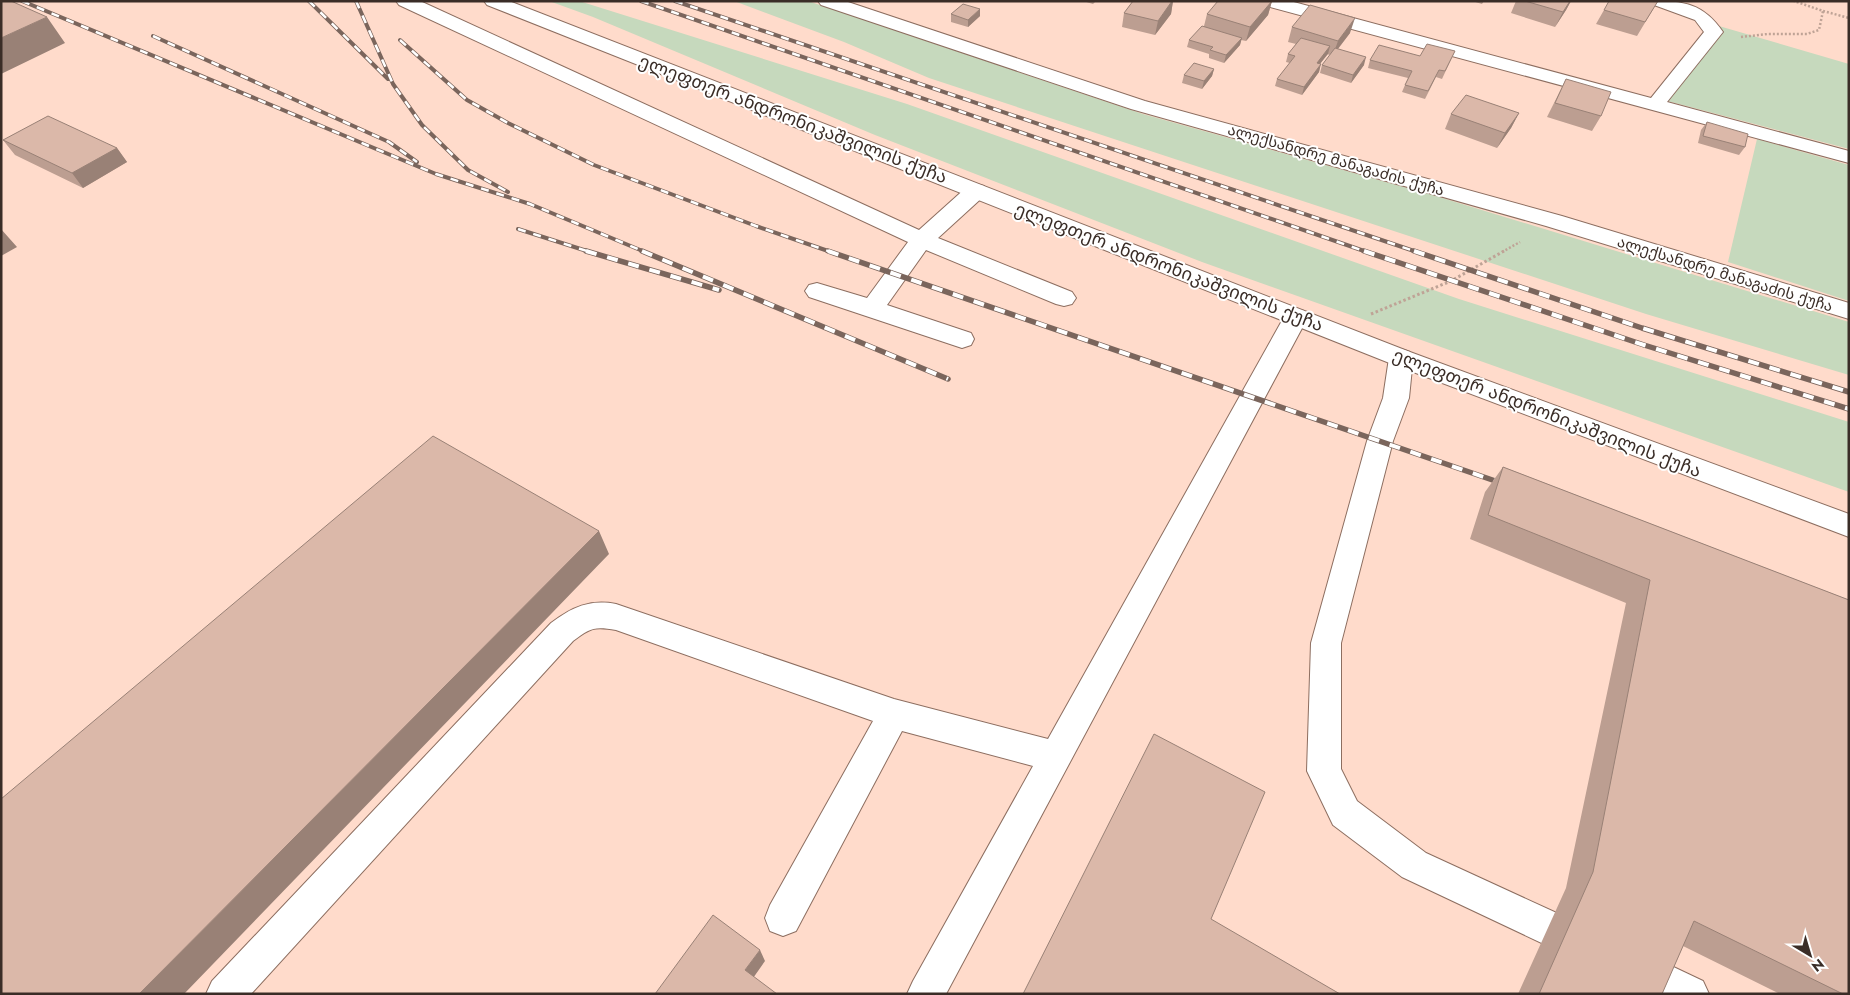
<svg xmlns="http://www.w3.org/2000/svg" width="1850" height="995" font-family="Jost,'Noto Sans Georgian',sans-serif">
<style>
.green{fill:#c6d9bd}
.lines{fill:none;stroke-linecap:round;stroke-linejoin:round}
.minor-casing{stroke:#8d6e60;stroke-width:2}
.major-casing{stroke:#8d6e60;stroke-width:2}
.path-far1{stroke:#bfa396;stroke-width:2.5;stroke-dasharray:2 2;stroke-linecap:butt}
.path{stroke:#bfa396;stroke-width:3;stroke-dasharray:2.5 2.5;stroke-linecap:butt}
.minor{fill:#fff;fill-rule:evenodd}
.major{fill:#fff;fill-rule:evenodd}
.rail-far1-casing{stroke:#7a655c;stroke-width:4}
.rail-casing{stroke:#7a655c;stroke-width:5.5}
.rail-far1{stroke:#fff;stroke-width:2.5;stroke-dasharray:8;stroke-linecap:butt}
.rail{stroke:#fff;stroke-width:4;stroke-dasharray:11;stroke-linecap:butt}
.wall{fill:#bc9e91}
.shaded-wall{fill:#998176}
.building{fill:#dbb8a9;stroke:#998176}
.labels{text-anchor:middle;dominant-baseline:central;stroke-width:4;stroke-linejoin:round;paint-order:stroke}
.far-street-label{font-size:15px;fill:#3a2d27;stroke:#fff}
.street-label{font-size:18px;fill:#3a2d27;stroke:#fff}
</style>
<rect width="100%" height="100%" fill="#ffdbcb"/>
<!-- green -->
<path class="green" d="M549 1H579L907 104 1459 299 1849 422V492L1202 262 875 135 593 17Z
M734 1H808L1143 114 1436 196 1849 322V375L1646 314 929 78 844 42Z
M1712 24 1849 64V149L1656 98Z
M1757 139 1849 165V301L1728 262Z"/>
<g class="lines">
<!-- minor casing -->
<g class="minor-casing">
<path id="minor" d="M396 1H420L919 230 968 186 976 184 984 186 987 191 984 196 938 238 1072 292 1076 298 1072 304 1064 306 1056 304 926 250 887 305 971 333 974 339 971 345 962 348 809 297 805 291 809 285 817 283 867 298 908 242 399 5Z
M818 1H845L1145 101 1562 216 1849 303V319L1546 226 1131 109 821 5Z
M1260 1H1290L1651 98 1704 32 1695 20 1654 5 1651 1C1684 1 1703 3 1723 32L1667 102 1849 151V163L1263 5Z
M1296 309 1304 311 1308 317 946 994H907L913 981 1033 766 902 731 796 931 783 936 770 931 765 918 770 905 873 721 616 630C594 626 590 628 573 641L251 994H206L212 981 551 623C572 607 590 599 616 604L894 699 1048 739 1284 317 1288 311Z
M1401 349 1410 352 1413 358 1409 398 1393 441 1341 643V769L1357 801 1426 853 1561 915 1566 928 1561 941 1548 946 1402 877 1333 825 1307 771 1311 643 1367 441 1383 398 1389 358 1392 352Z
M1646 954 1703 981 1709 994H1649L1633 986 1627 973 1633 960Z"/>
</g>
<!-- major casing -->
<g class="major-casing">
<path id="major" d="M484 1H509L1410 352 1849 514V537L1392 364 487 5Z"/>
</g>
<!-- path-far1 -->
<path class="path-far1" d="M1823 11 1849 18
M1741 37 1768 34H1807L1819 30 1823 11 1794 1
M1502 252 1520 242"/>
<!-- path -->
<path class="path" d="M1371 314 1451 281 1504 251"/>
<!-- minor -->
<use href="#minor" class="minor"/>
<!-- major -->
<use href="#major" class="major"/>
<!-- rail-far1 casing -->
<g class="rail-far1-casing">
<path id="rail-far1" d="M22 1 436 174 530 204 645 252
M309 1 388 79
M356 1 393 84 422 125 468 170 508 192
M641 1 1367 252
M675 1 1417 252
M153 36 389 142 417 162
M400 40 467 100 508 123 594 165 756 226 831 252
M518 229 590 252"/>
</g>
<!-- rail casing -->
<g class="rail-casing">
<path id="rail" d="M586 251 719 290
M642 251 948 379
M828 251 1507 485
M1364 251 1644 345 1849 409
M1414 251 1642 328 1849 392"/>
</g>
<!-- rail-far1 -->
<use href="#rail-far1" class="rail-far1"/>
<!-- rail -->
<use href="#rail" class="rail"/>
</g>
<!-- wall -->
<path class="wall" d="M1083 1H1096L1093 4Z
M1133 1H1173L1171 14 1155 35 1122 27 1124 13Z
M1272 1 1268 15 1246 41 1241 40 1240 45 1224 63 1209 58V54L1187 47 1189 40 1204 26 1207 14Z
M1472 1H1484L1482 4Z
M1516 1H1571L1566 10 1555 27 1511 13Z
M1658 1 1637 36 1596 24 1604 10Z
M951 14 980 16 968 27 951 22Z
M1292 27 1350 33 1338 49 1364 65 1351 83 1320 73 1322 65 1330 55 1327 54 1320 64 1319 72 1302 95 1275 86 1277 79 1290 63 1286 62 1288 54 1296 44 1288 42Z
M1455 51 1442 79 1436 77 1425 99 1402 92 1408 78 1368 68 1370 60 1420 56Z
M1214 69 1212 76 1202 89 1182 83 1184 75Z
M1566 79 1601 116 1592 131 1547 117Z
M1519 113 1511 128 1497 148 1445 129 1451 114Z
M1707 122 1745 147 1739 155 1698 143 1701 130Z
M3 140 117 148 127 162 83 188 15 155Z
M1503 467 1849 600V994H1780L1683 946 1662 994H1518L1566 888 1626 603 1470 539 1485 492Z"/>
<!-- shaded-wall -->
<path class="shaded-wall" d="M1172 1H1173L1171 14 1155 35 1158 21Z
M1272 1 1268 15 1246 41 1250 27Z
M1570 1H1571L1566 10 1555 27 1563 12Z
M980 9V16L968 27V20Z
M47 17 65 43 1 74V38Z
M1355 18 1350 33 1333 55 1338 41Z
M1242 38 1240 45 1224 63 1226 55Z
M1330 46 1328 54 1315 70 1317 63Z
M1366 57 1364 65 1351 83 1353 75Z
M1321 64 1319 72 1302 95 1304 87Z
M1214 69 1212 76 1202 89 1204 81Z
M1519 113 1511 128 1497 148 1505 133Z
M117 148 127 162 83 188 72 173Z
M1 229 17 247 1 256Z
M599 531 609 554 184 994H139Z
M760 950 765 961 751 981 745 970Z"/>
<!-- building -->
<path class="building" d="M1 1H11L47 17 1 38Z
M1133 1H1172L1158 21 1124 13Z
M1218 1H1272L1250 27 1207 14Z
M1525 1H1570L1563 12Z
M1609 1H1658L1645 22 1604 10Z
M963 4 980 9 968 20 951 14Z
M1310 5 1355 18 1338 41 1292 27Z
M1202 26 1242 38 1226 55 1210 50 1213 47 1189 40Z
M1301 38 1330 46 1317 63 1321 64 1304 87 1277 79 1295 56 1288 54Z
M1427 44 1455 51 1445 71 1439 70 1428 91 1405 85 1412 71 1370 60 1379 45 1420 56Z
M1335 48 1366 57 1353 75 1322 65Z
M1194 63 1214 69 1204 81 1184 75Z
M1566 79 1611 92 1601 116 1555 103Z
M1466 95 1519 113 1505 133 1451 114Z
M48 116 117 148 72 173 3 140Z
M1707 122 1748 134 1745 147 1703 136Z
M433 436 599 531 139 994H1V799Z
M1503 467 1849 600V994H1843L1694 921 1662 994H1539L1593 872 1650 580 1488 515Z
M1154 734 1265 792 1211 919 1340 994H1023Z
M713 915 760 950 745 970 777 994H655Z"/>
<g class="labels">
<!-- far-street labels -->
<g class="far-street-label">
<text transform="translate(1336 160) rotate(16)">ალექსანდრე მანაგაძის ქუჩა</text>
<text transform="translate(1725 274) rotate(17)">ალექსანდრე მანაგაძის ქუჩა</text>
</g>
<!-- street labels -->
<g class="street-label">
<text transform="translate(793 119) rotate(21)">ელეფთერ ანდრონიკაშვილის ქუჩა</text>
<text transform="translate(1169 267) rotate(21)">ელეფთერ ანდრონიკაშვილის ქუჩა</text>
<text transform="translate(1547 413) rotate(21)">ელეფთერ ანდრონიკაშვილის ქუჩა</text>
</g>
</g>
<!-- border -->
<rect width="1850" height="995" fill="none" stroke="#3a2d27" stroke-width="5"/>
<!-- north arrow -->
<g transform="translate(1810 955) rotate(142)" stroke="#ffffff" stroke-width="4" paint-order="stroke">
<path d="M0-4L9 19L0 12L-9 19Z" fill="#3a2d27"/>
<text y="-8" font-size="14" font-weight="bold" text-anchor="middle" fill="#3a2d27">N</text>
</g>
</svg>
